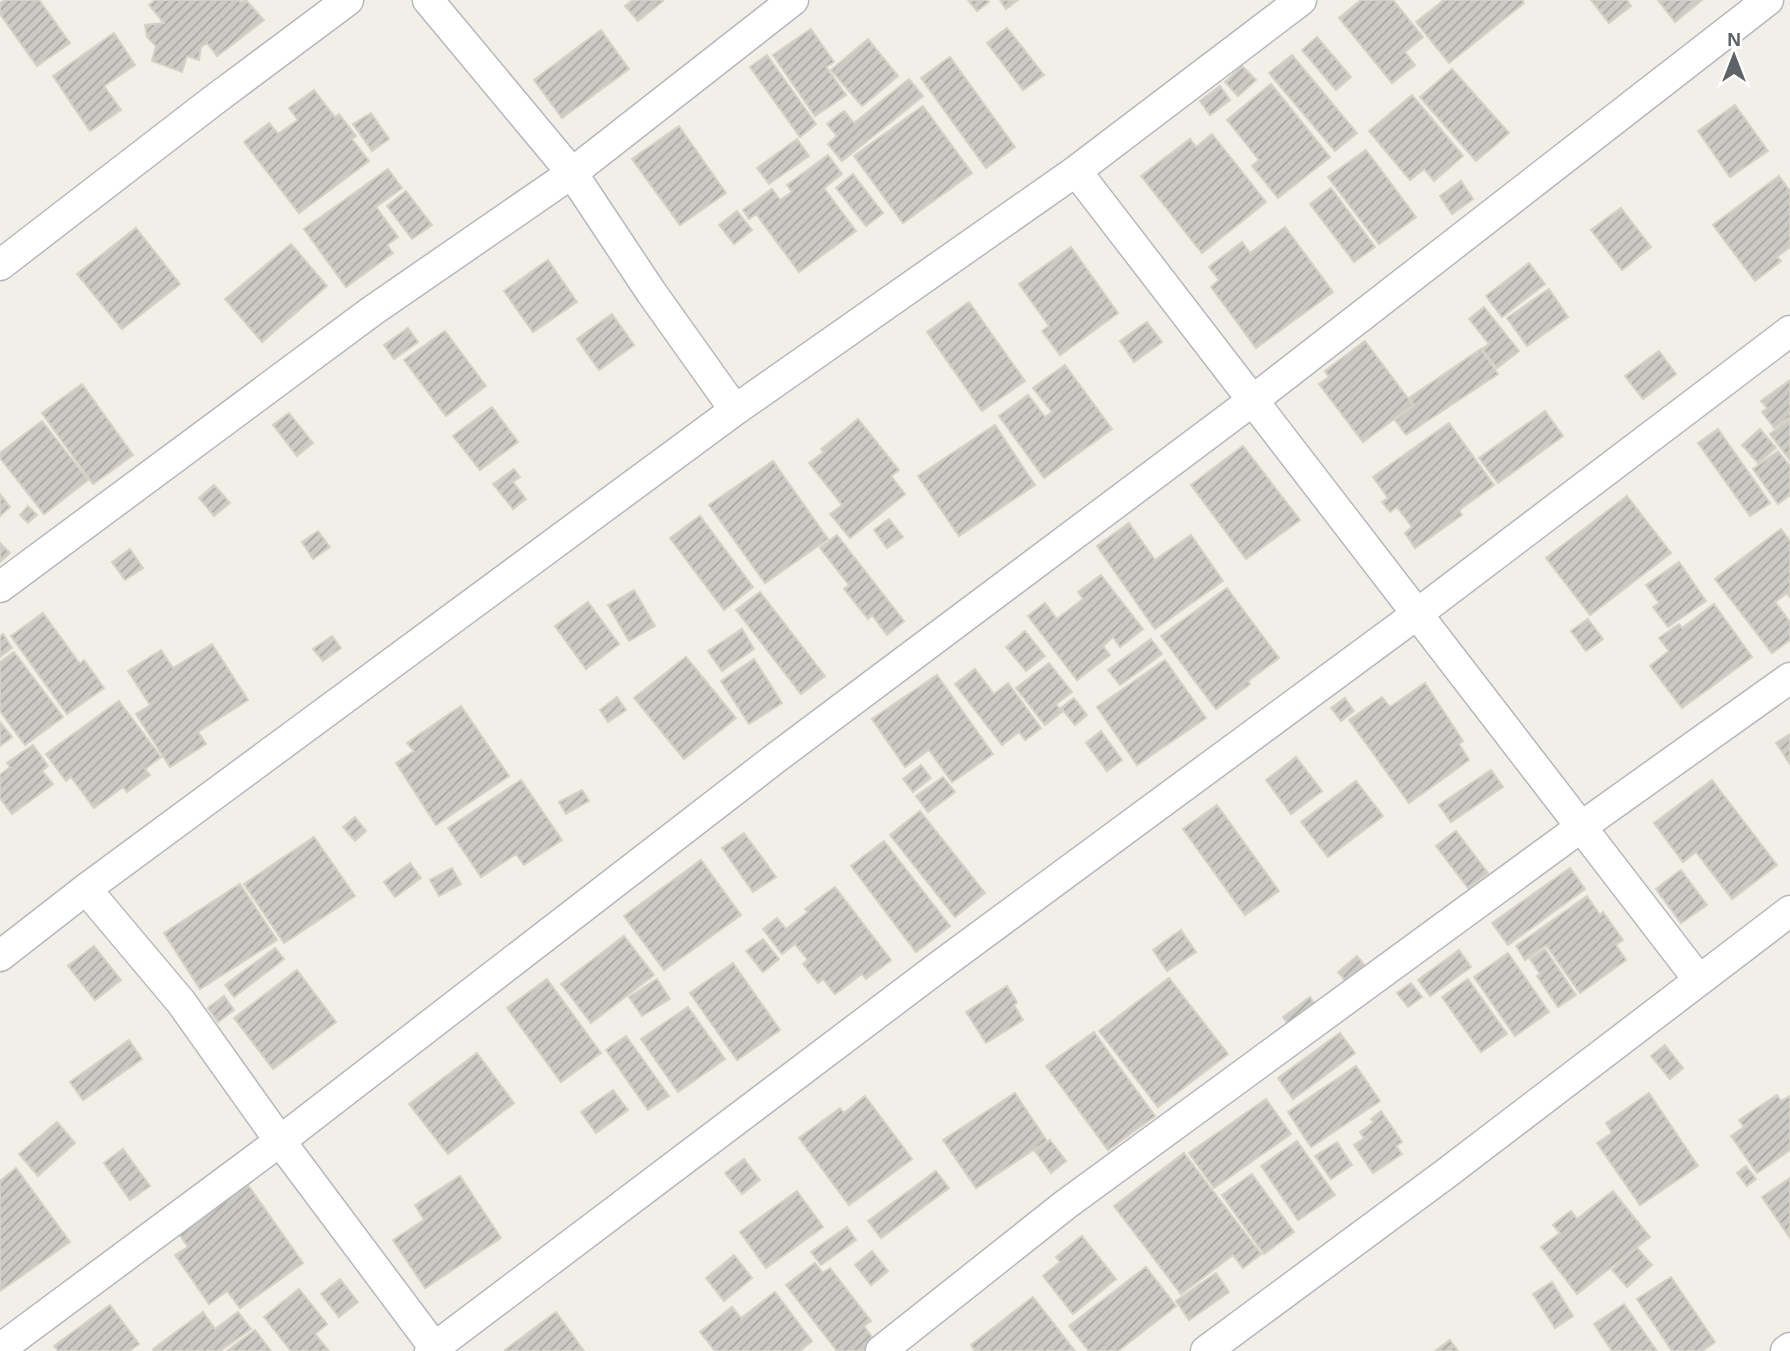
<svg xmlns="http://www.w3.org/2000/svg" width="1790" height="1351" font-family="Arial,sans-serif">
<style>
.building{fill:url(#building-hatch);stroke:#d6d1c6;stroke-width:2}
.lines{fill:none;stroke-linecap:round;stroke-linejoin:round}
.street-casing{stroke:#b5b8bc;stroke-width:33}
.street{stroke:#fff;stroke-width:30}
</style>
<defs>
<pattern id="building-hatch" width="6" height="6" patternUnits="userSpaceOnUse" patternTransform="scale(1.75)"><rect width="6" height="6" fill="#cccac5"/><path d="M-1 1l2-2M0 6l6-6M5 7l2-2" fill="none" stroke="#a9a8a4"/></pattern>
</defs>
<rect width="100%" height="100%" fill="#f1efe8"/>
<!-- building -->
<path class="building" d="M5 0H39L70 43 37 66 0 14V3Z
M155 0H239L240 2 246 0 264 20 217 56 207 43 201 47 199 60 187 56 182 72 152 61 156 46 147 37 145 25 164 23 149 5Z
M633 0H662L663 1 638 21 625 6Z
M968 0H987L989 2 977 11Z
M1000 0H1018L1006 9Z
M1361 0H1393L1423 37 1405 52 1415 65 1392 83 1339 18Z
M1444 0H1522L1524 3 1449 63 1416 22Z
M1591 0H1627L1631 6 1609 23Z
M1658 0H1702L1675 22Z
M1007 28 1044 75 1023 90 987 43Z
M811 29 834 62 826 67 846 95 815 116 773 55Z
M601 30 629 69 562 118 534 80Z
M114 33 135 65 104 86 121 110 90 131 53 76Z
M1317 37 1351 77 1336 90 1302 50Z
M868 39 898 76 862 106 831 70Z
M767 55 816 124 800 137 750 67Z
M1292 55 1357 133 1335 151 1269 73Z
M950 57 1015 147 986 168 921 78Z
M1242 66 1256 80 1238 96 1225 82Z
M1452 69 1509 133 1476 161 1420 97Z
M909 79 923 96 842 161 828 144 837 136 827 124 844 111 854 123Z
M1271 84 1330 157 1278 198 1252 166 1259 160 1227 120Z
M1220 86 1230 100 1210 115 1200 101Z
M314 90 335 117 339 114 356 136 352 139 369 161 299 213 244 142 269 123 278 134 298 120 289 108Z
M1412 95 1463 156 1434 181 1424 169 1410 180 1369 131Z
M1735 105 1768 151 1730 177 1698 131Z
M923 106 972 173 903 223 854 156Z
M371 113 389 139 372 151 353 124Z
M679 126 726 193 680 225 632 159Z
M1212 134 1266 202 1202 253 1141 176 1190 139 1196 147Z
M797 139 809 156 769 184 757 168Z
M1366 150 1416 217 1379 244 1328 177Z
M828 155 842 174 824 188 856 231 799 272 756 214 749 219 743 210 772 189 780 200 792 192 787 185Z
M388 169 402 188 376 207 398 237 387 245 393 253 346 287 304 229Z
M853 174 883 213 866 226 836 188Z
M1779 176 1790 191V247L1777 257 1781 261 1755 281 1713 225Z
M1461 181 1473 199 1452 214 1440 196Z
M1331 188 1375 247 1354 262 1310 204Z
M406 191 432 225 412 239 387 206Z
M1621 208 1651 247 1622 270 1591 230Z
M737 211 752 230 734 244 719 225Z
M1285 227 1333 292 1256 348 1211 287 1219 280 1209 267 1242 242 1250 253Z
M136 228 180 284 122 329 77 274Z
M291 244 327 286 262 342 225 299Z
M1071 247 1118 313 1060 355 1042 331 1049 326 1019 284Z
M548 260 577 302 533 332 504 291Z
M1529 263 1545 284 1502 317 1486 296Z
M1549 289 1568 317 1527 346 1507 318Z
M969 302 1025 381 982 411 927 332Z
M1484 307 1519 351 1497 368 1482 349 1489 344 1469 319Z
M612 314 634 345 599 370 577 339Z
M1147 322 1162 342 1134 362 1120 341Z
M408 328 418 342 394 359 384 345Z
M445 331 486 386 446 416 404 360Z
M1365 341 1413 405 1363 442 1319 384 1329 377 1325 371Z
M1481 349 1498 374 1406 435 1395 420 1414 405 1409 398Z
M1659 351 1676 374 1643 399 1625 376Z
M1065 365 1112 429 1044 478 999 416 1028 395 1045 417 1052 412 1033 388Z
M1790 380V417L1774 428 1762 412 1767 408 1761 401Z
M82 384 133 455 93 484 42 413Z
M492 407 518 442 480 470 453 436Z
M1545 411 1563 436 1498 483 1479 458Z
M289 413 313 443 297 456 273 425Z
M858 419 899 470 891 476 905 494 850 538 830 514 842 505 809 463 824 452 821 449Z
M1790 419V460L1770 434Z
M42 421 88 480 44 514 0 458V453Z
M1449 423 1494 485 1459 510 1462 515 1415 548 1405 533 1412 527 1397 507 1390 512 1382 502 1388 498 1373 477Z
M995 425 1035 485 959 536 918 476Z
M1718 429 1770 503 1750 516 1698 443Z
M1760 429 1776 448 1758 463 1742 445Z
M1243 446 1300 520 1246 559 1191 485Z
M1778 451 1790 466V495L1778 504 1753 469Z
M773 461 828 539 765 583 709 505Z
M514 469 520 477 513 482 526 499 513 509 493 484Z
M214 485 230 503 214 516 199 498Z
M0 494 10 507 0 516Z
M1627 496 1671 553 1590 615 1546 558Z
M28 506 37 515 28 523 20 515Z
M700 516 753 587 724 610 670 538Z
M889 519 903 537 887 548 874 530Z
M1129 523 1155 560 1191 535 1223 581 1155 629 1097 546Z
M1781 529 1790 541V597L1787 593 1775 602 1790 622V640L1772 653 1715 579Z
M318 531 330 547 313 559 302 542Z
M837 535 904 621 887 635 872 615 868 619 844 589 849 585 820 548Z
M0 543 10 553 0 562Z
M130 549 143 568 125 580 112 562Z
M1679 562 1706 601 1668 627 1653 607 1659 603 1646 585Z
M1101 575 1143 629 1120 647 1113 637 1103 646 1110 655 1077 680 1028 616 1045 603 1057 619 1083 599 1078 592Z
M1227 588 1279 658 1248 681 1250 684 1216 709 1161 636Z
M634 590 655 626 629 641 608 605Z
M760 592 825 676 801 694 736 610Z
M588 602 619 644 586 669 555 626Z
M1714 604 1752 657 1682 708 1650 666 1669 651 1659 638 1679 624 1682 628Z
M43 613 80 664 84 660 104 688 67 714 11 636Z
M1588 619 1603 639 1586 651 1571 631Z
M742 629 754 649 722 671 708 651Z
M1025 631 1045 656 1026 671 1006 647Z
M3 634 12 648 0 657V637Z
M332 636 341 648 323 661 313 649Z
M1151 639 1162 654 1120 685 1108 670Z
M212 644 248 700 198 732 206 744 170 767 136 714 150 705 128 671 161 650 173 668Z
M14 652 63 717 25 745 0 711V662Z
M686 657 736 718 684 759 634 698Z
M754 659 782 703 749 724 721 681Z
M1165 660 1206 718 1137 765 1097 707Z
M1049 663 1072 692 1056 704 1062 712 1045 725 1016 688Z
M975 669 994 694 1008 683 1041 728 1025 740 1019 732 1002 745 955 684Z
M937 675 993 754 952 782 929 750 905 767 872 719Z
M1425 683 1463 741 1459 744 1469 760 1409 803 1349 720 1382 697 1390 707Z
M617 697 626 710 608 722 600 710Z
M1074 698 1087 715 1075 725 1061 708Z
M1345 698 1354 711 1341 721 1331 708Z
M119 701 161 757 145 769 150 775 127 792 123 787 94 808 71 777 66 781 46 754Z
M461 706 509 776 436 825 396 763 414 751 407 743Z
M0 722 12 737 0 746Z
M1101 731 1122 760 1107 771 1086 743Z
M1790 734V764L1776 743Z
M33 745 48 766 42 771 53 784 12 814 0 798V775L10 767 7 763Z
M1296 757 1322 791 1291 814 1266 780Z
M921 765 931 778 913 792 903 779Z
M1491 770 1503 787 1451 822 1439 805Z
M943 777 955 792 928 812 916 796Z
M521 780 562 840 524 865 516 854 481 877 448 828Z
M1712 780 1777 865 1732 899 1696 852 1683 862 1654 823Z
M1356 781 1383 816 1328 857 1301 822Z
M582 790 589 801 566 814 559 802Z
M1217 805 1279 891 1245 915 1183 829Z
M920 811 985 893 955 917 890 835Z
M355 817 366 831 355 841 343 827Z
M1456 831 1488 873 1468 888 1436 846Z
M744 833 776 877 753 892 722 848Z
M314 837 355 896 284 943 244 884Z
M884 841 950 926 916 952 851 866Z
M701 860 741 915 664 970 624 916Z
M410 863 421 878 395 897 384 882Z
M452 868 461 884 439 896 430 880Z
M1570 868 1585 889 1508 945 1492 923Z
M1681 870 1707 905 1681 923 1656 889Z
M240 884 277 940 200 989 164 933Z
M835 887 891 960 866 979 862 974 835 994 823 979 818 983 803 964 808 960 795 944 782 954 763 929 777 918 786 929 808 912 805 909Z
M1587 896 1600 915 1603 912 1623 940 1616 945 1626 960 1580 993 1546 945 1525 960 1516 946Z
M1181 930 1196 952 1167 971 1153 950Z
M624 936 654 975 591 1023 561 984Z
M763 939 779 959 763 972 746 951Z
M94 946 121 980 95 1000 68 966Z
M275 948 284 959 234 997 225 985Z
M1545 949 1576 995 1558 1007 1537 976 1540 974 1530 959Z
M1459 950 1471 967 1430 996 1418 980Z
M1508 953 1549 1012 1515 1036 1474 977Z
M1357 956 1371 973 1352 988 1338 972Z
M733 963 780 1030 737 1060 690 993Z
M297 970 336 1022 273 1069 234 1018Z
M1169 978 1228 1054 1158 1107 1099 1031Z
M547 979 601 1053 561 1082 507 1008Z
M657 979 670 999 642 1016 629 997Z
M1468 979 1507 1034 1481 1052 1442 997Z
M1411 983 1422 997 1408 1007 1397 993Z
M1007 986 1017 1002 1014 1005 1023 1020 986 1043 966 1012Z
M224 996 234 1010 218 1022 208 1008Z
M1310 997 1320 1012 1293 1031 1283 1017Z
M688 1007 725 1059 678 1092 641 1039Z
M1094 1032 1155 1116 1108 1150 1046 1066Z
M1340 1033 1355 1053 1293 1099 1278 1078Z
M626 1036 669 1096 648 1110 606 1050Z
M129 1040 142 1059 83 1100 70 1082Z
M1665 1045 1683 1068 1670 1079 1651 1056Z
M477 1053 514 1103 448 1154 409 1104Z
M1356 1066 1380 1101 1311 1147 1288 1112Z
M613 1090 628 1110 596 1133 581 1112Z
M1015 1093 1047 1141 976 1188 943 1140Z
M1649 1093 1698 1166 1640 1205 1597 1143 1612 1133 1606 1123Z
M1777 1095 1781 1101 1790 1096V1150L1757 1173 1731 1136 1744 1127 1739 1120Z
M865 1096 912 1159 849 1205 799 1138 840 1108 844 1113Z
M1266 1099 1291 1134 1214 1188 1189 1153Z
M1381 1111 1402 1142 1396 1146 1402 1154 1373 1173 1354 1145 1364 1138 1360 1132 1374 1122 1371 1119Z
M57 1122 75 1143 38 1176 19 1154Z
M1050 1140 1066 1161 1051 1173 1035 1151Z
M1297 1141 1335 1195 1298 1220 1261 1166Z
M1337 1142 1352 1165 1331 1179 1315 1156Z
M123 1149 150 1186 130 1200 104 1163Z
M1184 1153 1261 1254 1243 1268 1233 1255 1181 1294 1114 1206Z
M744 1159 760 1180 742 1194 725 1173Z
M1746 1166 1756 1179 1747 1186 1737 1173Z
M16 1168 70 1242 0 1291V1181Z
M936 1171 949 1188 881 1238 868 1221Z
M1252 1174 1294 1232 1264 1254 1222 1195Z
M460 1176 501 1238 425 1288 393 1240 424 1220 415 1205Z
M1790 1178V1238L1762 1197Z
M248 1185 303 1263 240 1308 227 1291 209 1304 175 1255 188 1247 179 1234Z
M797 1191 823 1227 766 1268 740 1232Z
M1613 1191 1650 1237 1577 1294 1541 1247 1560 1233 1553 1225 1571 1211 1577 1219Z
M847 1227 856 1240 821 1265 811 1252Z
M1082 1236 1116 1279 1073 1314 1043 1276 1060 1262 1056 1257Z
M1637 1248 1652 1265 1627 1287 1612 1270Z
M872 1251 888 1271 871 1285 855 1265Z
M734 1255 752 1278 724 1301 706 1278Z
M815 1263 823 1273 830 1268 871 1321 864 1326 877 1344 867 1351H837L786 1285Z
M1146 1267 1176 1306 1118 1351H1089L1069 1326Z
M1216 1273 1229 1292 1189 1320 1176 1301Z
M1671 1277 1715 1342 1702 1351H1672L1637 1299Z
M340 1279 358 1302 339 1317 321 1294Z
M1552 1282 1573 1316 1555 1328 1533 1294Z
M299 1289 327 1324 315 1334 329 1351H291L264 1317Z
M775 1292 812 1341 800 1351H715L700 1332 732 1307 741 1318Z
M1033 1297 1075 1351H975L971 1345Z
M1624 1304 1657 1351H1612L1594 1324Z
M110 1305 139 1344 129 1351H58L54 1346Z
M203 1312 215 1329 238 1312 251 1329 220 1351H154L153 1349Z
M556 1312 584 1351H506L505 1350Z
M255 1330 271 1351H227Z
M1450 1340 1458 1351H1435Z"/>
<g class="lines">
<!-- street casing -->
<g class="street-casing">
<path id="street" d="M428 0 572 173 651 292 735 410
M1076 171 1699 980
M0 265 214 100 348 0
M0 587 372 311 572 173 793 0
M86 889 181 1002 280 1141 437 1351
M0 956 86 889 735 410 1076 171 1301 0
M0 1349 280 1141 777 757 1252 401 1768 0
M430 1351 941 965 1417 614 1790 331
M881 1351 1065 1205 1581 827 1790 678
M1206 1351 1444 1175 1790 911
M1786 1351 1790 1348"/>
</g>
<!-- street -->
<use href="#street" class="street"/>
</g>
<!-- north arrow -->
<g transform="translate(1734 56)" stroke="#ffffff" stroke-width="5" paint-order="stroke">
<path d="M0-5L12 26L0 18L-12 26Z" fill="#5f6368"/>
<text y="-10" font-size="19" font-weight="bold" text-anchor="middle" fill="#5f6368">N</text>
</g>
</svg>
